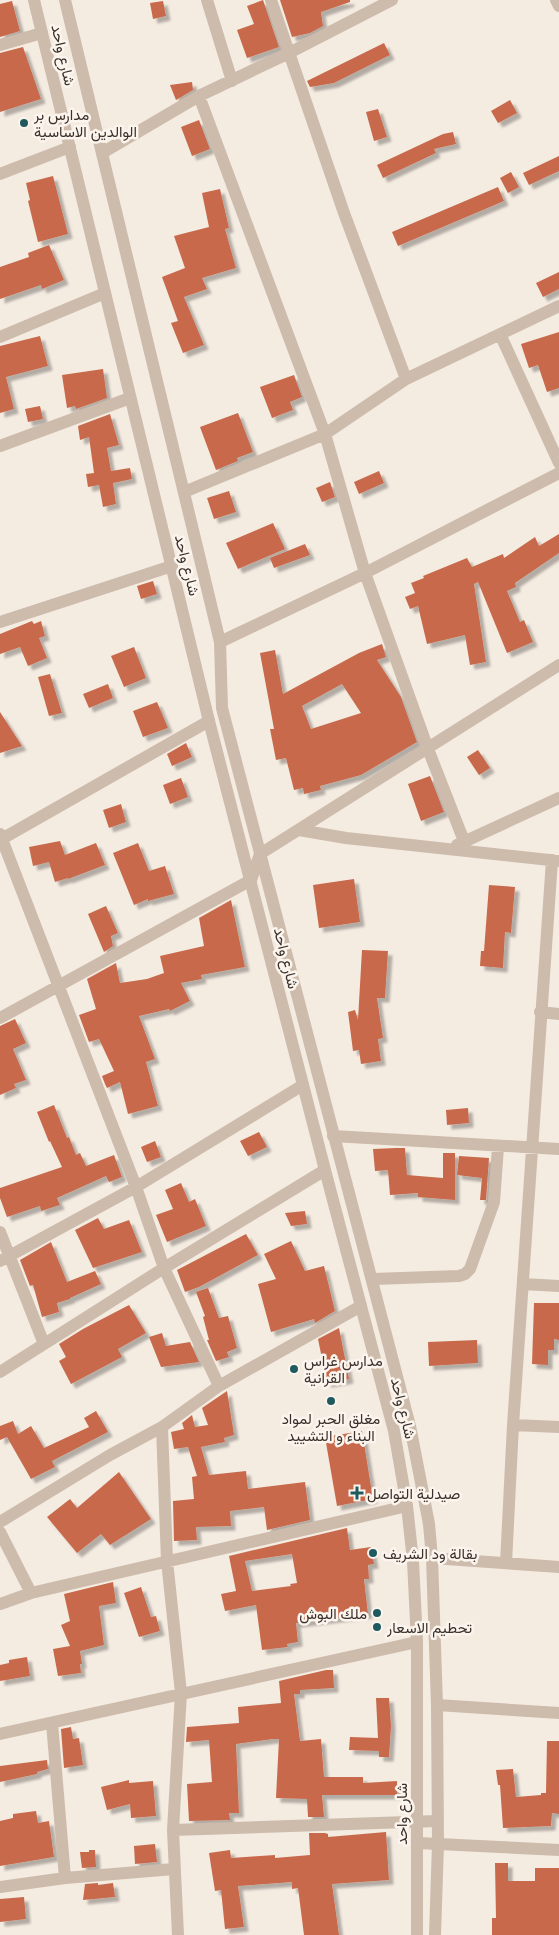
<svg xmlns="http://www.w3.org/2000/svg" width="559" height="1935" font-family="Lato,Vazirmatn,sans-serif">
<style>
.building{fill:#c8694b;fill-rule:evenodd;filter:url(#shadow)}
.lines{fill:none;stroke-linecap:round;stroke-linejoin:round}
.minor{stroke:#cdbbac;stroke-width:12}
.tertiary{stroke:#cdbbac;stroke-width:12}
.poi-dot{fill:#1f5a5e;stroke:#fbf5ee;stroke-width:2}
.labels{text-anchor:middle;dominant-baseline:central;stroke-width:5;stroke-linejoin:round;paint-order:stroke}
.street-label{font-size:15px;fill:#3b302b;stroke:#fbf5ee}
.poi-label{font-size:15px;fill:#3b302b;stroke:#fbf5ee;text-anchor:start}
</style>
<defs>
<filter id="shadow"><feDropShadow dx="4.5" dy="4.5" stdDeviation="1" flood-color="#0004"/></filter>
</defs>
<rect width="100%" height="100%" fill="#f4ebe1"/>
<!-- building -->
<path class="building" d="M263 0 279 47 247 58 237 30 254 24 247 6Z
M280 0H350V2L321 12 323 26 310 33 292 37Z
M12 1 20 31 0 37V4Z
M163 1 166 16 153 19 150 3Z
M384 43 390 55 334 83 310 87 307 81Z
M23 47 41 99 0 112V53Z
M192 82 193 90 176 100 170 85Z
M510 100 517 113 498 123 491 111Z
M378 109 387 137 374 141 366 112Z
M199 120 210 149 192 156 181 127Z
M453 132 456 144 434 149 436 153 383 178 377 165 443 134Z
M559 156V171L529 185 523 173Z
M511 172 519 187 508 193 500 178Z
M53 176 68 234 38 242 28 201 30 200 26 183Z
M498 187 504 201 398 246 392 232Z
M220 189 229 228 225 229 236 268 202 278 207 289 184 297 204 345 183 353 171 323 178 321 162 277 185 268 174 236 209 227 202 193Z
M49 245 64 280 42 289 41 285 0 299V267L29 257 28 253Z
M559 272V289L543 297 536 283Z
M559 332V388L547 392 538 365 529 368 521 344Z
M40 336 48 366 6 377 14 409 0 413V346Z
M103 369 107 398 76 409 75 406 67 408 62 375Z
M294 375 302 397 290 402 293 410 272 418 260 387Z
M40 406 43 419 28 422 25 409Z
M238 413 253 452 237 458 238 461 216 470 200 427Z
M110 414 119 445 107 448 111 471 130 468 132 479 113 483 116 504 103 507 99 485 88 487 86 474 94 473 89 437 80 440 78 426Z
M379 471 384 483 359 494 354 482Z
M330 482 335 497 322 502 316 488Z
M229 491 236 512 214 519 207 498Z
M273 523 285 549 238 569 226 543Z
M559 534V553L515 583 516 587 507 591 520 622 524 620 533 642 507 653 478 582 474 584 486 662 470 665 465 635 427 644 418 606 410 609 405 597 415 593 411 583 424 578 423 576 467 558 472 567 503 554 504 558 535 537 539 546Z
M305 544 310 555 274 568 270 558Z
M153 581 157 594 141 599 137 586Z
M32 621 34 624 41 621 45 636 39 638 47 658 28 666 20 647 0 654V634Z
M382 644 386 657 377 660 401 697 417 742 361 775 320 786 321 790 304 794 303 788 294 790 286 758 276 760 270 729H274L260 653 275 650 283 694 359 653ZM342 684 361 713 311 729 302 706Z
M134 647 146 678 124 687 111 656Z
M50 674 62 713 49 716 38 677Z
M108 684 113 698 89 708 83 694Z
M157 702 168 728 143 737 133 711Z
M0 712 22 746 0 753Z
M186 743 192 757 172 766 167 754Z
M478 750 490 768 479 775 467 757Z
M430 776 444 812 421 821 408 784Z
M181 778 188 797 170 804 163 785Z
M121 804 126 822 109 828 103 810Z
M60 841 65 855 96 843 105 865 68 879V878L55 882 49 862 33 866 29 847Z
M138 843 149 871 165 866 174 894 148 901V899L134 905 113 853Z
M354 879 360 922 319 928 313 885Z
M489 885 515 887 511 933 505 932 503 968 480 966 481 951H484Z
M231 900 245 967 201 975 202 979 181 983 190 1001 170 1011 169 1009 139 1016 155 1059 146 1062 158 1106 128 1114 120 1082 107 1088 105 1084 102 1076 114 1071 99 1039 89 1042 79 1015 96 1009 87 979 116 963 120 983 147 979 164 973 160 956 204 946 199 918Z
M106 906 118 933 111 936 113 946 104 952 88 914Z
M362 950 388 951 385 998H377L383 1038 378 1039 381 1061 361 1064 359 1050 353 1051 348 1012 355 1010 358 1020Z
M15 1019 26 1043 13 1049 26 1080 14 1084 16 1088 0 1095V1026Z
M54 1105 67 1138 69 1137 76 1155 80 1153 86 1166 114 1155 122 1177 109 1182 106 1176 57 1198 60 1205 41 1211 40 1206 7 1217 0 1198V1188L62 1167 50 1141 49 1142 37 1112Z
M468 1108 469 1123 447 1125 446 1110Z
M259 1132 267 1147 248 1156 240 1141Z
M155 1141 161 1157 147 1162 141 1147Z
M396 1148H405L407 1175 443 1178V1153H455V1200L418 1197V1193L390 1195 388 1170 375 1171 373 1149Z
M459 1156 489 1158 486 1200H480L482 1178 457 1175Z
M181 1183 189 1202 195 1199 206 1226 167 1242 156 1215 173 1209 165 1190Z
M305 1211 307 1224 291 1226 285 1213Z
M98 1218 104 1229 129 1220 142 1252 93 1268 75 1230Z
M246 1234 258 1255 199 1287 185 1292 177 1270Z
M291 1241 305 1271 324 1266 335 1311 315 1323 314 1319 271 1332 258 1284 276 1279 264 1254Z
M51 1242 67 1282 95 1271 101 1284 70 1298V1299L57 1303 59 1312 42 1317 33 1285 30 1286 20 1260Z
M208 1288 219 1318 228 1316 237 1348 227 1352 229 1357 216 1361 207 1340H209L203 1317 205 1316 196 1292Z
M534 1303H559V1340L554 1339V1350H548V1365L532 1364Z
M129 1305 146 1333 118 1349 122 1357 71 1384 59 1361 66 1357 59 1344 83 1329Z
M339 1328 349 1379 327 1383 318 1339Z
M162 1333 166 1346 190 1342 199 1362 161 1367 149 1337Z
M477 1340 478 1363 429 1366 428 1342Z
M227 1391 234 1435 224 1438 225 1442 201 1447 209 1475 246 1471 248 1489 305 1482 310 1520 267 1530 264 1507 230 1511 231 1526 196 1527 197 1540 174 1541 173 1501 194 1499 192 1477 197 1476 188 1447 174 1449 171 1432 184 1429 182 1423 192 1415 195 1427 208 1425 202 1408Z
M96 1411 108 1432 52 1461 55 1467 31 1479 7 1437 0 1440V1426L13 1421 18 1434 31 1426 44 1448 89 1427 84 1418Z
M362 1431 373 1499 337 1506 325 1437Z
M119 1472 151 1519 110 1545 101 1534 77 1553 47 1517 70 1499 77 1508Z
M347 1528 350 1550 371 1547 374 1564 368 1565 369 1579H364L368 1614 296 1623 298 1642 287 1644 288 1647 262 1650 256 1605 225 1611 221 1594 236 1591 229 1556ZM292 1554 297 1583 290 1584 291 1586 252 1591 245 1561Z
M113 1582 116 1603 99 1606 104 1645 80 1651 82 1664H80L81 1673 58 1676 53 1649 70 1646 61 1625 70 1621 64 1594Z
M141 1587 151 1617 156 1616 160 1631 139 1637 124 1593Z
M27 1657 30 1676 0 1681V1665L9 1663V1660Z
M326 1670H333L334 1688 300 1690V1694H294L300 1741 321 1739 324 1777H363V1783L397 1781V1795H322L324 1817H308L307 1799 276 1798 279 1739H273L236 1744 239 1813H229L230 1820 189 1821 187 1784 212 1782 209 1740 186 1742 187 1727 239 1723 238 1707 281 1703 279 1681Z
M376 1698H389L391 1726 389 1757H379V1751L349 1750 350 1737 378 1738Z
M71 1727 73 1739 79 1738 83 1765 64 1768 61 1729Z
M547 1741H559V1814L552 1813 551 1826 503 1828 500 1785H498L496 1770 513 1769 516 1797 541 1795V1793H546Z
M47 1760 48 1769 37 1772V1774L0 1782V1766Z
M129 1780V1783L153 1781 156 1816 131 1818 130 1804 107 1810 101 1787Z
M36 1811 38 1823 49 1821 54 1857 0 1866V1821L13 1818V1814Z
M386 1832 389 1880 332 1884 339 1935H304L298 1888 292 1889V1882L238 1886 244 1927 225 1929 221 1890 215 1891 209 1853 230 1850 231 1858 275 1855V1858L310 1855 309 1833H325L328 1834V1837Z
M155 1844 157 1862 135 1864 134 1846Z
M89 1850H95L96 1867 82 1868 80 1852H89Z
M495 1863H508V1881H535V1868H559V1935H492V1918H496Z
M98 1883V1885L113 1883 115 1897 83 1900 85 1884Z
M24 1897 26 1919 0 1922V1899Z"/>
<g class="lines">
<!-- minor -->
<path class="minor" d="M207 0 232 81
M271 0 344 213 406 379
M556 0 559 6
M0 45 42 33
M199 96 325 434 365 573 428 749 464 841
M102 153 199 96 289 53 392 0
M0 174 70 147
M500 334 559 463
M0 337 105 293
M0 446 130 398
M184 492 325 434 406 379 559 306
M0 622 172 566
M220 642 365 573 559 473
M299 830 346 838 559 861
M0 834 136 1187 164 1268 219 1386
M0 840 209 721
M457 845 559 798
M540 1012 559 1014
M0 1018 251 880 260 854 559 665
M333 1136 559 1149
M0 1232 44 1344
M0 1261 136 1187 303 1085
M373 1279 459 1276 465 1274 470 1269 494 1202 498 1147
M523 1284 559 1286
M0 1372 164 1268 325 1170
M513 1425 559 1427
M162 1427 167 1561 181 1693 173 1830 178 1935
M0 1522 110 1455 162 1427 219 1386 361 1306
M0 1532 31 1593
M432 1558 559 1567
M506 1563 513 1425 552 860
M0 1604 31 1593 407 1506
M437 1705 559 1713
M52 1723 65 1878
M0 1734 417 1642
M173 1830 437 1821
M418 1843 559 1850
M0 1887 65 1878 174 1869"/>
<!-- tertiary -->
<path class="tertiary" d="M34 0 209 721 325 1170 394 1431 407 1506 413 1561 417 1642V1935
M65 0 220 642 222 708 410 1426 429 1524 432 1558 437 1705 438 1844 435 1935"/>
</g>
<!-- markers -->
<g class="poi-dot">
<circle cx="24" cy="123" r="5"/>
<circle cx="294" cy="1369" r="5"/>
<circle cx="331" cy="1401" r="5"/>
<path d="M354.5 1485.5h5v5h5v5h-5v5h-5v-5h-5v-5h5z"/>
<circle cx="373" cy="1553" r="5"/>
<circle cx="377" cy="1613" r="5"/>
<circle cx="377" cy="1627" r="5"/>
</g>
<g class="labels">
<!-- street labels -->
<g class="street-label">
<text transform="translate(64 55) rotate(77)">شارع واحد</text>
<text transform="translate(188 565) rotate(76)">شارع واحد</text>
<text transform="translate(287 958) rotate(76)">شارع واحد</text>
<text transform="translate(404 1408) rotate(76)">شارع واحد</text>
<text transform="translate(401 1814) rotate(-90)">شارع واحد</text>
</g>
<!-- poi labels -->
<g class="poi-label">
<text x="34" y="114">مدارس بر<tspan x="34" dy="17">الوالدين الاساسية</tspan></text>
<text x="304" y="1360">مدارس غراس<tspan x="304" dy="17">القرانية</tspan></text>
<text x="331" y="1418" text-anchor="middle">مغلق الحبر لمواد<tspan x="331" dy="17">البناء و التشييد</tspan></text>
<text x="367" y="1493">صيدلية التواصل</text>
<text x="383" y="1553">بقالة ود الشريف</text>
<text x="367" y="1613" text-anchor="end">ملك البوش</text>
<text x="387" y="1627">تحطيم الاسعار</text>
</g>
</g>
</svg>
